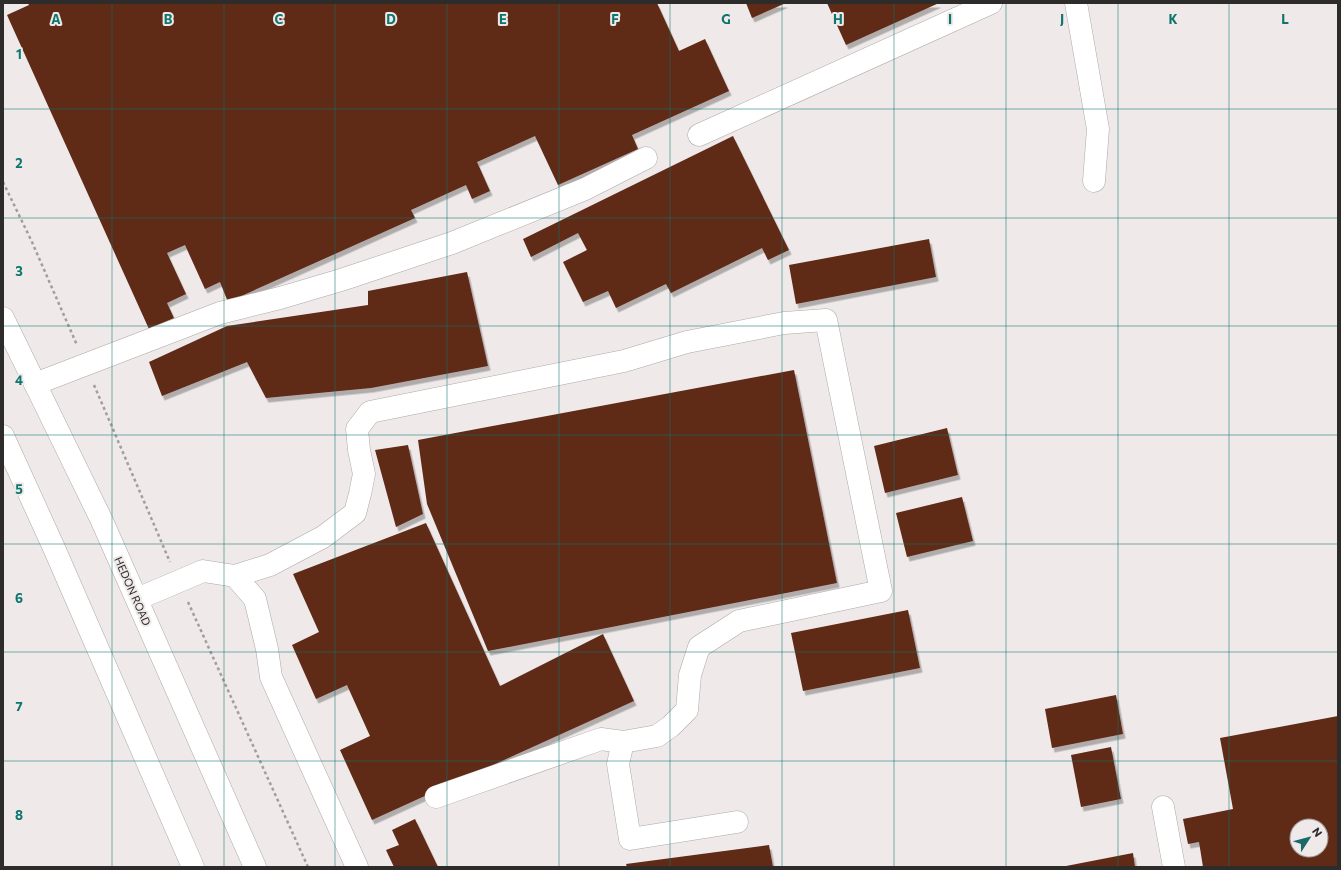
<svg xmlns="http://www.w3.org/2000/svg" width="1341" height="870" font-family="Commissioner,sans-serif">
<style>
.building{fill:#5f2919;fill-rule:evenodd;filter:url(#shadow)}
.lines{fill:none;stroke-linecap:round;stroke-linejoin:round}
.minor-casing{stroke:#ada8a7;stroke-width:23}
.highway-casing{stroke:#ada8a7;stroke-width:23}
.path{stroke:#a29e9d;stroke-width:2.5;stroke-dasharray:3 3;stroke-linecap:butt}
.minor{stroke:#fff;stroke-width:22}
.highway{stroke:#fff;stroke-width:22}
.grid{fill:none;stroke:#0f766e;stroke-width:1;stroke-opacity:0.55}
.labels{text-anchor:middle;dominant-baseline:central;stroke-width:4;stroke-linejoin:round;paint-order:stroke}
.street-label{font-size:11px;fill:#2e2c2b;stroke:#efeae9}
.grid-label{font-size:13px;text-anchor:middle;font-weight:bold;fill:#0f766e;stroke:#efeae9;stroke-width:4;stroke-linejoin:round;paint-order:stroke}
</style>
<defs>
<filter id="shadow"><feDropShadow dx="2.5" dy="4.5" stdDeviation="0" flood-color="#0004"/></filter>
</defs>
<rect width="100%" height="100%" fill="#efeae9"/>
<!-- building -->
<path class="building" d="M28 3H657L679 51 705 39 729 91 632 135 638 149 558 185 535 136 477 162 490 191 472 199 466 185 411 210 415 218 228 302 220 282 205 289 185 245 167 253 186 294 167 303 174 318 149 329 7 15 29 5Z
M746 3H786L752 18Z
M827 3H939L846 45Z
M733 136 789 250 768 260 762 248 671 293 666 284 616 308 608 291 583 302 563 262 587 250 578 233 531 257 523 239Z
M929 239 936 277 796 304 789 265Z
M467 272 488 366 371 388 266 398 247 362 162 396 149 362 227 326 368 305V291Z
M794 370 837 583 488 651 427 504 418 440Z
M947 428 958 475 885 493 874 446Z
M408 445 423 514 396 527 375 450Z
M962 497 973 541 907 557 896 513Z
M426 523 500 686 603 634 634 701 372 820 340 750 370 736 347 685 316 699 292 645 319 632 293 574Z
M908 610 920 668 803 691 791 633Z
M1116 695 1123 734 1052 748 1045 709Z
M1338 716V867H1203L1199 842 1188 844 1183 819 1233 809 1220 738ZM1297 826H1321V850H1297Z
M1111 747 1121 799 1081 807 1071 755Z
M415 819 438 867H394L386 850 399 845 392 830Z
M769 845 773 867H627L626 864Z
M1133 853 1135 867H1066V866Z"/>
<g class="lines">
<!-- minor casing -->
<g class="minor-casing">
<path id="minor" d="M1076 3 1098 129 1094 181
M699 135 991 3
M35 384 220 313 280 298 341 280 452 243 585 189 646 158
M235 576 270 565 323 537 355 513 360 494 364 474 359 450 357 429 370 412 624 361 687 342 784 323 826 320 881 591 739 621 699 647 690 675 687 710 671 726 657 736 623 742 601 739 436 797
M137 599 203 571 235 576 255 599 267 649 271 677 357 867
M623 742 618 764 630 839 737 822
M1163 807 1174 867"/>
</g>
<!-- highway casing -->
<g class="highway-casing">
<path id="highway" d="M3 318 102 521 255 867
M3 436 54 548 193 867"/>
</g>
<!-- path -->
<path class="path" d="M3 182 32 242 77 345
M94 385 170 562
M188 602 308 867"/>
<!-- minor -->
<use href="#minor" class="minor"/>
<!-- highway -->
<use href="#highway" class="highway"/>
</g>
<!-- grid -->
<path class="grid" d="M112 3V867M224 3V867M335 3V867M447 3V867M559 3V867M670 3V867M782 3V867M894 3V867M1006 3V867M1118 3V867M1229 3V867M3 109H1338M3 218H1338M3 326H1338M3 435H1338M3 544H1338M3 652H1338M3 761H1338"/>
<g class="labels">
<!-- street labels -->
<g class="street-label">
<text transform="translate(133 591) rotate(66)">HEDON ROAD</text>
</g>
</g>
<g class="grid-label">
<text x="56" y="24">A</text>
<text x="168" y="24">B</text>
<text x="279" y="24">C</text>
<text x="391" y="24">D</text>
<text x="503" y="24">E</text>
<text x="615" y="24">F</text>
<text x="726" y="24">G</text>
<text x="838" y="24">H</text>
<text x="950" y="24">I</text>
<text x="1062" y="24">J</text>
<text x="1173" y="24">K</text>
<text x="1285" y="24">L</text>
<text x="19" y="59">1</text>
<text x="19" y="168">2</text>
<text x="19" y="276">3</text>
<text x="19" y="385">4</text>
<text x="19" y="494">5</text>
<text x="19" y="603">6</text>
<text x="19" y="711">7</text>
<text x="19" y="820">8</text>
</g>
<!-- border -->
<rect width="1341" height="870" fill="none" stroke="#2e2c2b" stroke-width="8"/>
<!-- north arrow -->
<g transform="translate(1309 838) rotate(54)"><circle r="19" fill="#efeae9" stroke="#a29e9d"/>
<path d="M0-3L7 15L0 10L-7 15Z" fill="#1c696a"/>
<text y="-6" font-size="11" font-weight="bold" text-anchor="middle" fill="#2e2c2b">N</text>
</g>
</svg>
